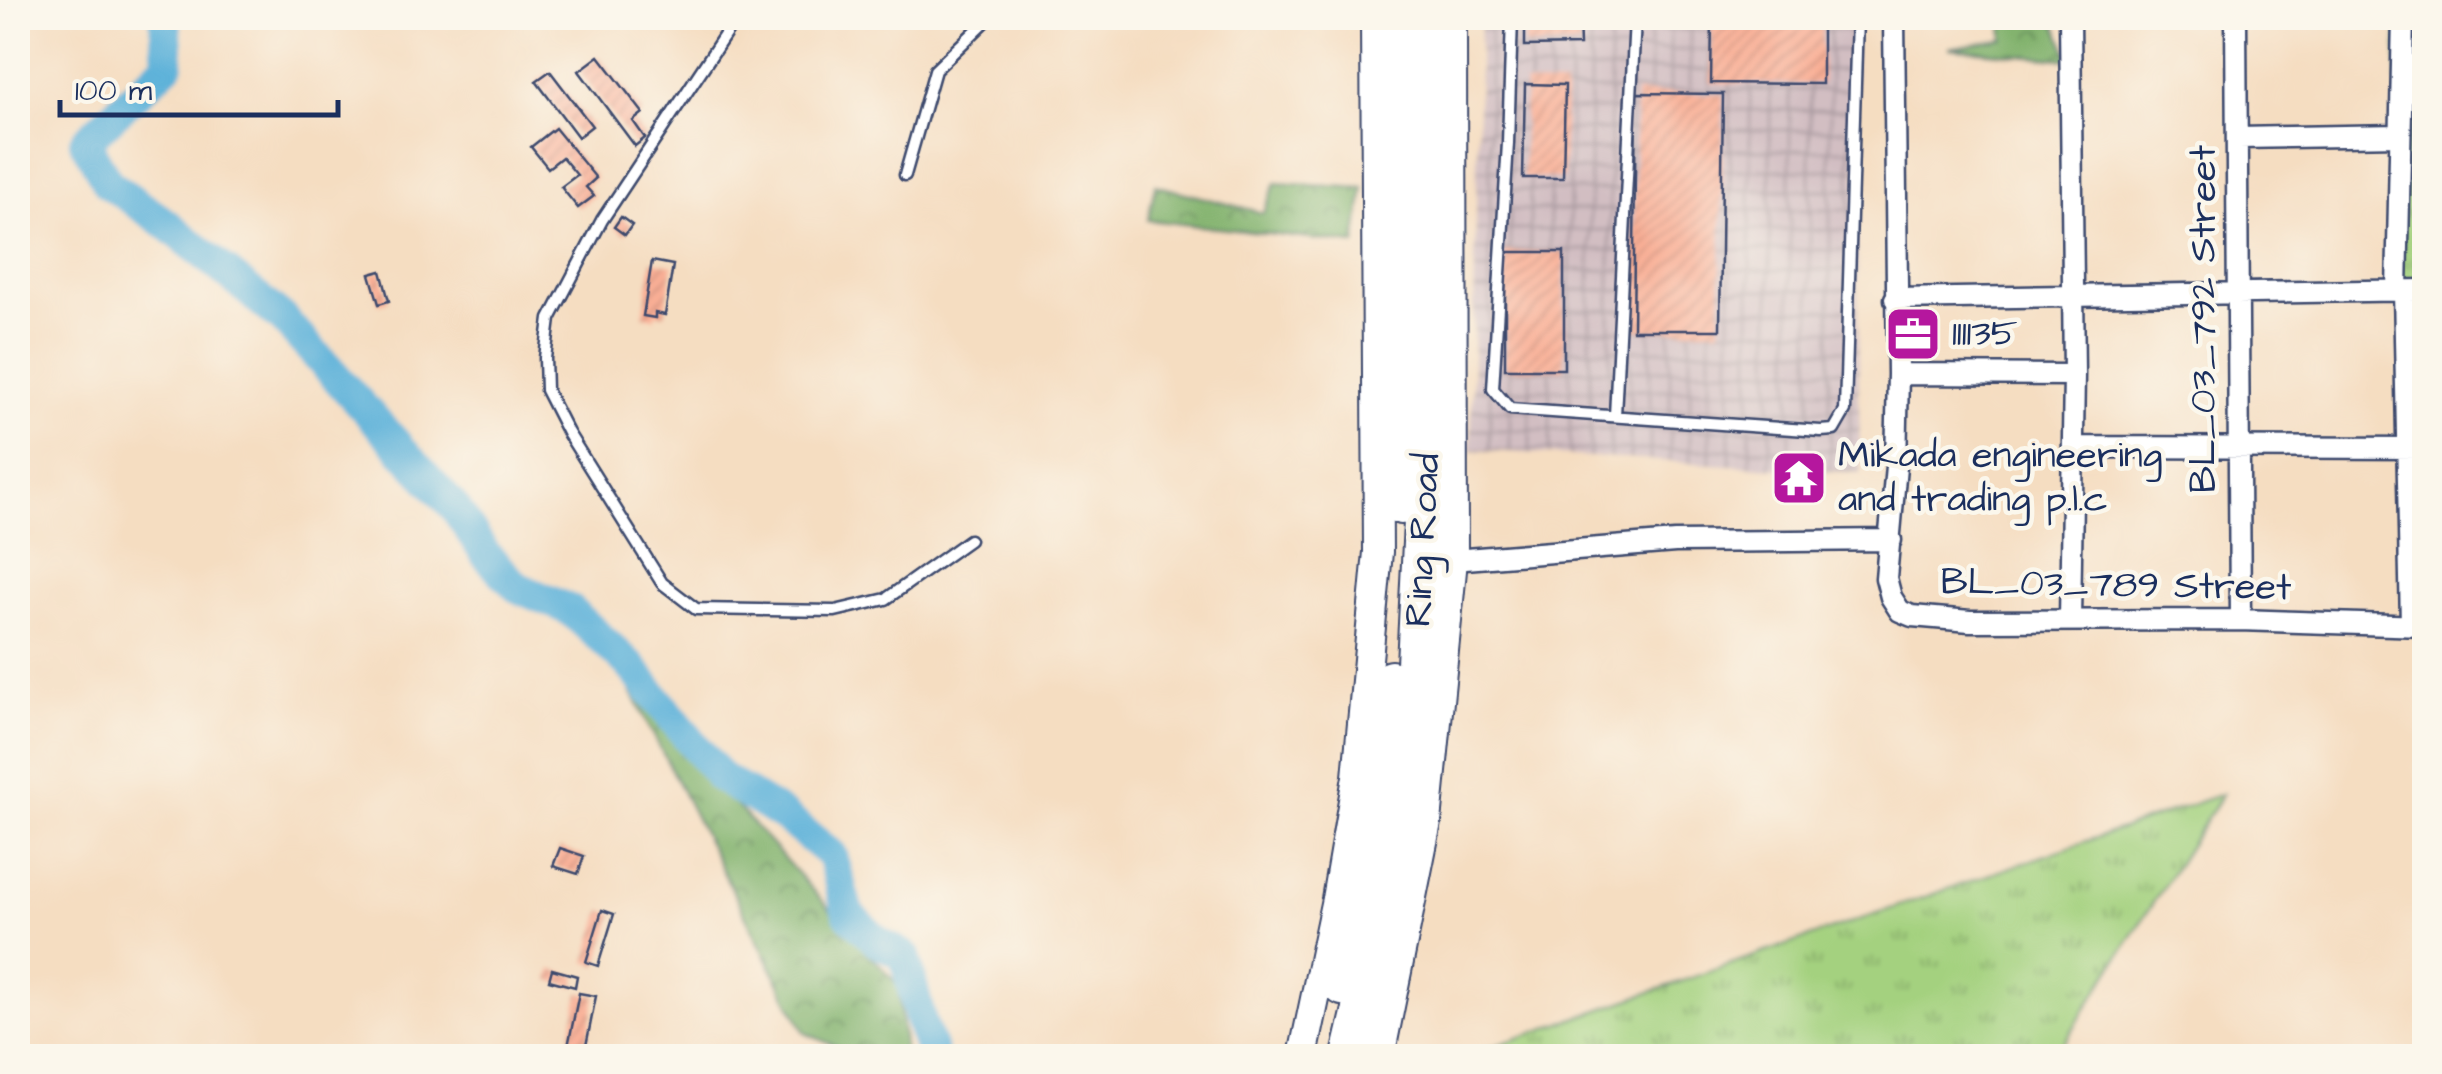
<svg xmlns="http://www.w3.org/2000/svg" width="2442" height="1074" font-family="'Architects Daughter',sans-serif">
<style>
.industrial{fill:url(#industrial-grid)}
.grass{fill:url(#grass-tufts);stroke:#60806e;stroke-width:2.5}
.forest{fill:url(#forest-crowns);stroke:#4f7166;stroke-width:2.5}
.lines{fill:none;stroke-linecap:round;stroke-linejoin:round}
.river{stroke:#5cb1d9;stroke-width:32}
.building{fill:url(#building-hatch)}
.lane-casing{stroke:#3c496d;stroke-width:15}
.street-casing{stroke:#3c496d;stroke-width:25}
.secondary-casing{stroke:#3c496d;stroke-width:32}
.highway-casing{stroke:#3c496d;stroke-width:42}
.lane{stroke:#fff;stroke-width:10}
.street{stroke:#fff;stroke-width:20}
.secondary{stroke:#fff;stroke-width:28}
.highway{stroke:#fff;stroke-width:38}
.labels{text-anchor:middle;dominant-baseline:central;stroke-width:9;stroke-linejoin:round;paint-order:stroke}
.street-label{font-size:38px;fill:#1b2f5e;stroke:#fbf7ec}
.poi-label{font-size:38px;fill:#1b2f5e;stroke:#fbf7ec;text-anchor:start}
</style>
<defs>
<pattern id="industrial-grid" width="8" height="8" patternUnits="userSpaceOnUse" patternTransform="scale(2.5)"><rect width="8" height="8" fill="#d2bec2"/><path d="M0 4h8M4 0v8" fill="none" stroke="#aa9ba1"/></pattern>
<pattern id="grass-tufts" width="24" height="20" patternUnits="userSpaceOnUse" patternTransform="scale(2.5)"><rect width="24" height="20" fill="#a4d17f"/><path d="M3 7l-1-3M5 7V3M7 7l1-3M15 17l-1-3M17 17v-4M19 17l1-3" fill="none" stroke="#85aa6b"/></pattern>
<pattern id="forest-crowns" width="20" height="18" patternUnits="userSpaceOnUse" patternTransform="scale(2.5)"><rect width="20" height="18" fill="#83b36e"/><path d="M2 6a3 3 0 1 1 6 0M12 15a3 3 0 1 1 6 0" fill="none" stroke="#6a925e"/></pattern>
<pattern id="building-hatch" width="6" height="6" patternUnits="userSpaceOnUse" patternTransform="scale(2.5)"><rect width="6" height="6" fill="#f9af95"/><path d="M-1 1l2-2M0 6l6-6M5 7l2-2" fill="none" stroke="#d59783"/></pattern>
</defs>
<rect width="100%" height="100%" fill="#fbf7ec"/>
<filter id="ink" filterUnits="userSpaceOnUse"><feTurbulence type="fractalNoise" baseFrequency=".01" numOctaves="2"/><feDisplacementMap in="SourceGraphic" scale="20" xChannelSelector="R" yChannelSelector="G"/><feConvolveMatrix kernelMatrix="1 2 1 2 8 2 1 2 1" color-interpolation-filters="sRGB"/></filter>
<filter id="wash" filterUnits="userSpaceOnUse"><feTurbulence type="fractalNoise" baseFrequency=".0048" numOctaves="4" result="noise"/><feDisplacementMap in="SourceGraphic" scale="40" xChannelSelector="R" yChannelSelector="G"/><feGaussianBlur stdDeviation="2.25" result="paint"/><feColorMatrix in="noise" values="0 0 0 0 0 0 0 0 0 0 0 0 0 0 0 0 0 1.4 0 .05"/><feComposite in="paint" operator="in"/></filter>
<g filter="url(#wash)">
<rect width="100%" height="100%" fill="#f5ddc1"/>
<!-- industrial -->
<path class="industrial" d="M1480 18H1855L1860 473 1471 450Z"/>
<!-- grass -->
<path class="grass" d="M2397 18H2424V293L2398 294Z
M2222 794 2056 1056H1466Z"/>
<!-- forest -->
<path class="forest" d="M1995 18H2053L2071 60 1949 48 2004 39 2003 22Z
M1276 183 1364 188 1356 244 1148 220 1155 185 1263 213Z
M628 685 898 985 905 1056H858L805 1033Z"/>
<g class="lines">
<!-- river -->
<path class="river" d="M165 18 168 64 85 142 108 183 168 225 283 319 455 508 486 555 517 587 570 610 629 664 720 777 785 817 832 855 848 913 877 941 905 956 921 1022 933 1056"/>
</g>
<g id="blocks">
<!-- building -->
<path class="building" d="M1525 18H1579L1580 45 1525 46Z
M1712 18H1822V84L1711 83Z
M599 56 643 113 633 121 645 138 635 146 579 71Z
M550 71 592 126 578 137 536 81Z
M1525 84 1565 85 1563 178H1523Z
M1636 93 1723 94 1720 330H1633Z
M555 128 596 178 586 187 594 196 578 208 561 187 577 175 562 157 548 168 531 147Z
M621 217 632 225 625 235 614 227Z
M1505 252H1564V369H1505Z
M652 261 673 265 665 315 655 313V318L643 316Z
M381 271 389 301 379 304 370 274Z
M1798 470 1823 471 1824 500 1797 502Z
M560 848 584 856 578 874 553 866Z
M602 910 614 914 598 966 586 962Z
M552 969 577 976 575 987 549 980Z
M579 993 596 996 584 1056H566Z"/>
</g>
</g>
<g filter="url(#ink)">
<use href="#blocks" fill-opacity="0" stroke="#3c496d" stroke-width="2.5"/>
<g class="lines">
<!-- lane casing -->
<g class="lane-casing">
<path id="lane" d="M736 18 602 220 550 319 545 358 546 390 568 433 662 583 696 609 835 611 886 599 969 540
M1512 18 1508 143 1493 389 1510 409 1821 431 1834 430 1845 411 1857 18
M1587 18V22
M905 175 935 70 989 18
M1615 416 1635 18"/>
</g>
<!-- street casing -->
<g class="street-casing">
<path id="street" d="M1894 18 1898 374 1896 466 1886 578 1891 597 1900 611 1912 616 1970 621 2240 620 2424 626
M2070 18 2074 375 2070 620
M2236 18 2240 620
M2239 138 2399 135
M2397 291 2403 18
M2404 291 2411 625
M1895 299 2424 290
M1898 374 2074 375
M2073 447 2424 448
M1453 560 1675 542 1891 540"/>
</g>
<!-- secondary casing -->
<g class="secondary-casing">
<path id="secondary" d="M1303 1056 1336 899 1357 777 1378 552 1375 18
M1380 1056 1427 822 1453 560 1452 18"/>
</g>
<!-- highway casing -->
<g class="highway-casing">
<path id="highway" d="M1400 18 1401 505
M1343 986 1369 847 1391 680
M1351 1056 1389 896 1413 725 1428 421 1427 18"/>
</g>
<!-- lane -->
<use href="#lane" class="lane"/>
<!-- street -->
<use href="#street" class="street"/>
<!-- secondary -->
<use href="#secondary" class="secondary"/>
<!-- highway -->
<use href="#highway" class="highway"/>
</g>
</g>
<!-- icons -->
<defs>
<g id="office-square" transform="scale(2.875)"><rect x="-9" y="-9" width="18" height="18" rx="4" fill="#b5179e" stroke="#fbf7ec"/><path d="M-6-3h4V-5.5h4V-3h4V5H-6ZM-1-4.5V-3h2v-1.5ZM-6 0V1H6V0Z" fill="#fff"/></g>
<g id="temple-square" transform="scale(2.875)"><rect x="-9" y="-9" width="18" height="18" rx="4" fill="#b5179e" stroke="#fbf7ec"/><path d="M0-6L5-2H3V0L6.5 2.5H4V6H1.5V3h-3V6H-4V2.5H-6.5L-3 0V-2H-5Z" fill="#fff"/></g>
</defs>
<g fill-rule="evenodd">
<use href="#office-square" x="1913" y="334"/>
<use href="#temple-square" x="1799" y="478"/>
</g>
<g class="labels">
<!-- street labels -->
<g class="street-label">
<text transform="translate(2204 319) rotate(-90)">BL_03_792 Street</text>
<text transform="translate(1423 540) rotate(-87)">Ring Road</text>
<text transform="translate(2116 585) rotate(1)">BL_03_789 Street</text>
</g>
<!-- poi labels -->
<g class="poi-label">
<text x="1952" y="334">111135</text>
<text x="1838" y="456">Mikada engineering<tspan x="1838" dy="44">and trading p.l.c</tspan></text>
</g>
</g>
<!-- margin -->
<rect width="2442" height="1074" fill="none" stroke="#fbf7ec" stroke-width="60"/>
<!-- scale -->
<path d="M60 100v15h278v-15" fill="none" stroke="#1b2f5e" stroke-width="5"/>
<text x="75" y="100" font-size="30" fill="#1b2f5e" stroke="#fbf7ec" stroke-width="8" paint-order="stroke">100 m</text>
</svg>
